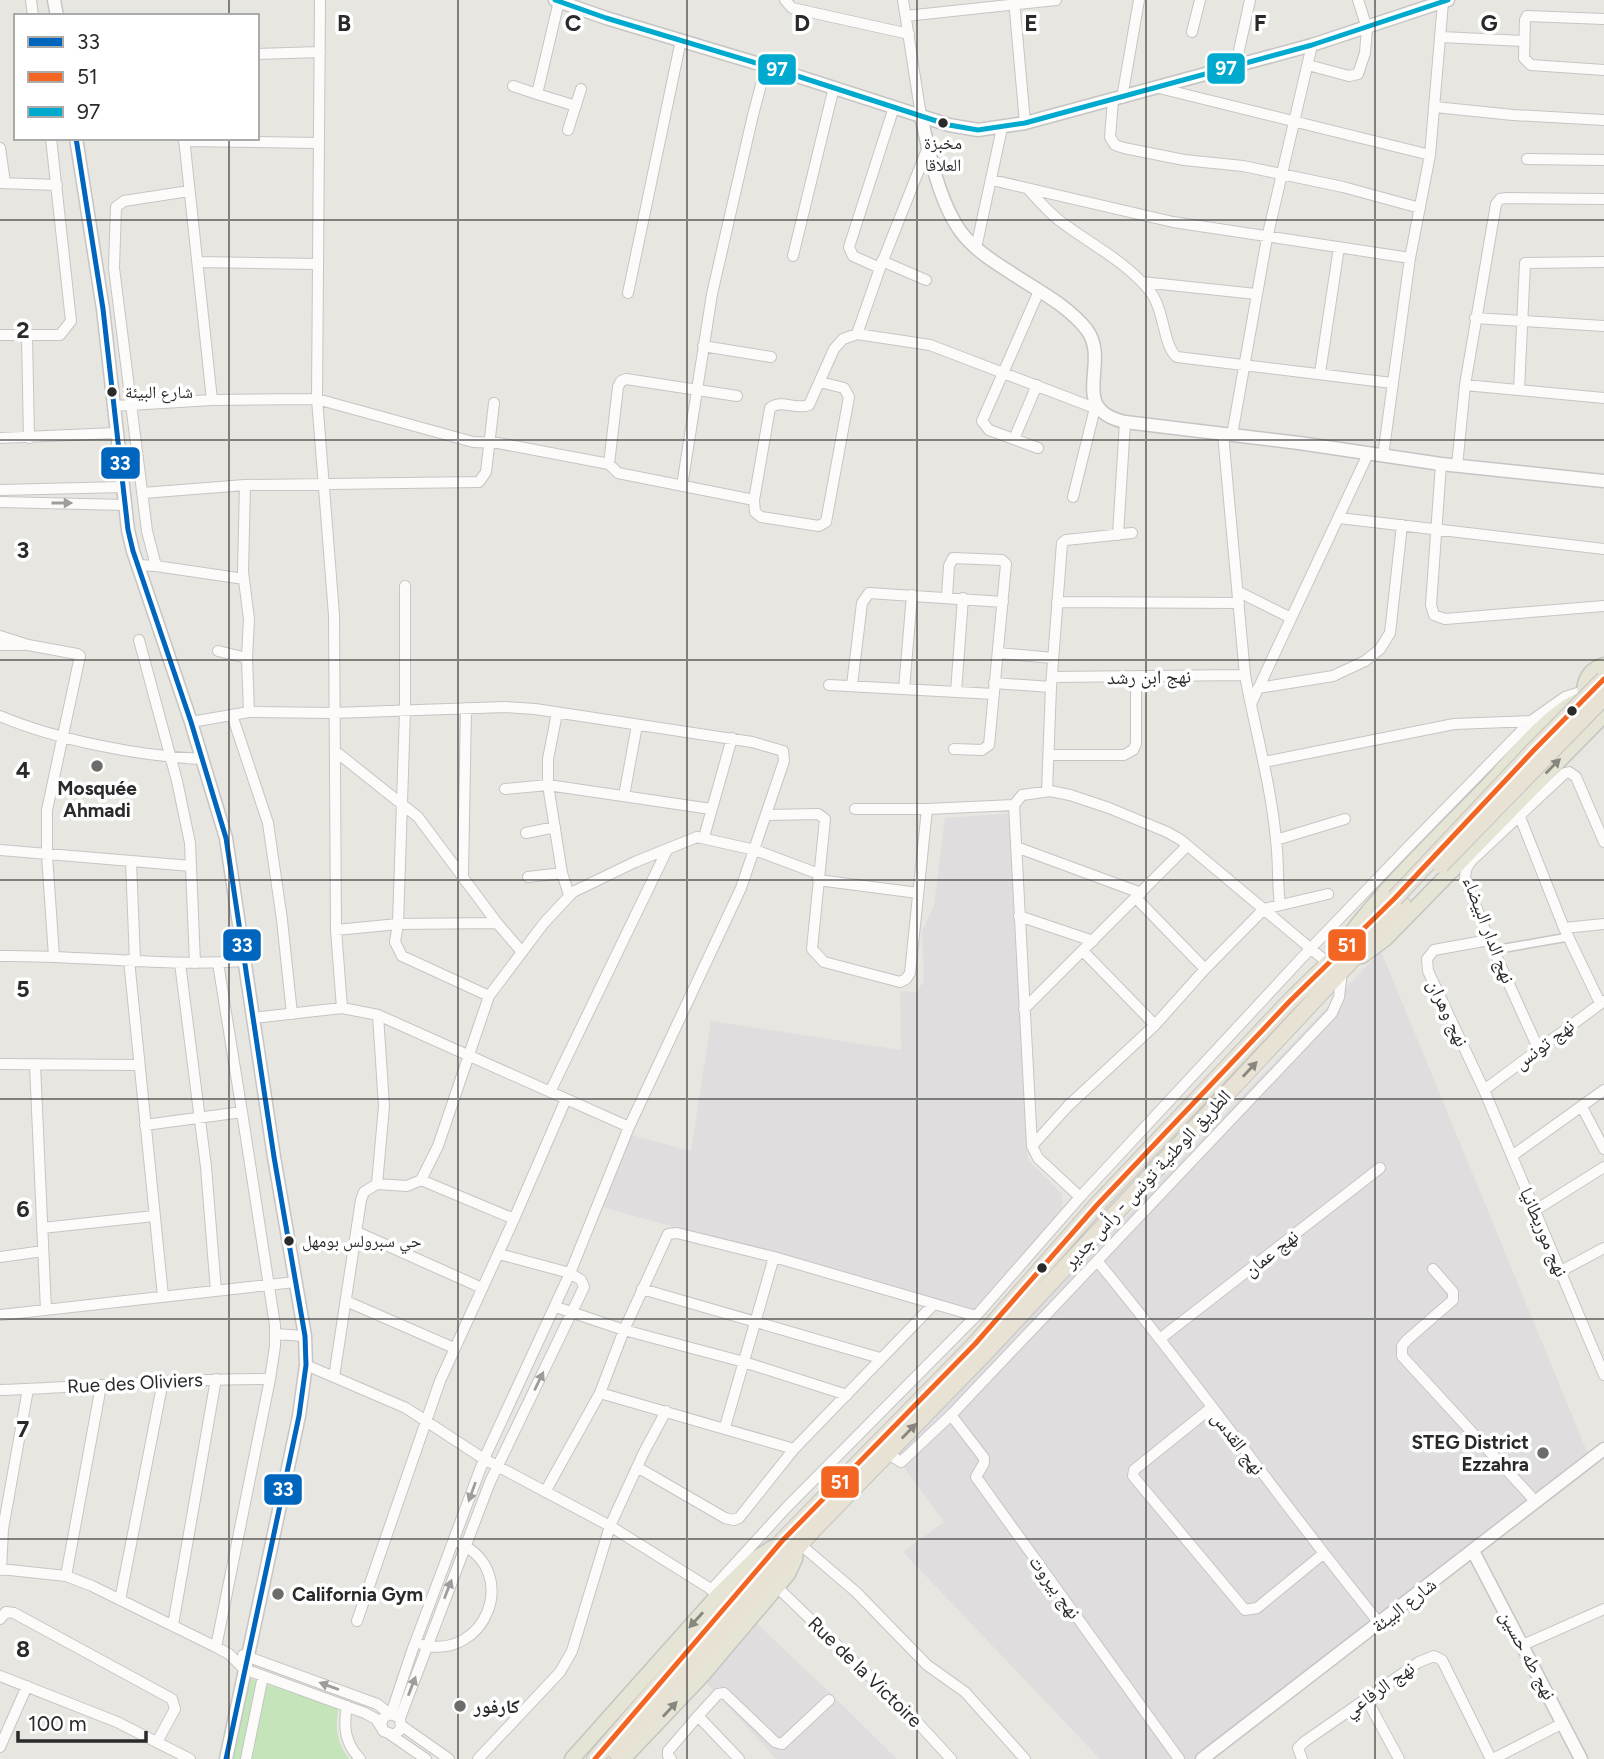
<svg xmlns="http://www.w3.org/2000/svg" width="1604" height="1759" font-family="Figtree,'Noto Naskh Arabic',sans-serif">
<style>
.industrial{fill:#e0dddf}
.green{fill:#c4e4b9}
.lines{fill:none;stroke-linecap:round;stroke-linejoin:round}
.pedestrian-casing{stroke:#c6c5c5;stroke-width:10}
.minor-casing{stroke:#c6c5c5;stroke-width:12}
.tertiary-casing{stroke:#c6c5c5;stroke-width:15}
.secondary-casing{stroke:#c6c5c5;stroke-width:15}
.primary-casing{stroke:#c4c4c1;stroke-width:17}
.trunk-casing{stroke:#c4c4c1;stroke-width:18}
.pedestrian{stroke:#fcfbfa;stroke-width:7}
.minor{stroke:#fcfbfa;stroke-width:10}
.tertiary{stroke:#fcfbfa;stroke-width:12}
.secondary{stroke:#fcfbfa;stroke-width:12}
.primary{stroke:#e6e4d4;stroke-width:14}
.trunk{stroke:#e8e2d4;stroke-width:16}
.trunk-bridge-casing{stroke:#c4c4c1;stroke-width:18;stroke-linecap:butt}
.trunk-bridge{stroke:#e8e2d4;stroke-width:16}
.bus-1-casing{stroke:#fff;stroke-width:10}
.bus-2-casing{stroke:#fff;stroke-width:10}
.bus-3-casing{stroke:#fff;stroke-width:10}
.bus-1{stroke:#0065bd;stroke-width:5}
.bus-2{stroke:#f26522;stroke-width:5}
.bus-3{stroke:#00a9ce;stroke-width:5}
.oneway{fill:#9e9d9c}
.oneway2{fill:#88877f}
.oneway3{fill:#89867f}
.grid{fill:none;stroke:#2a2a2a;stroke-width:2;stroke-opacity:0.55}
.bus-dot{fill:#2a2a2a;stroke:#fff;stroke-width:2.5}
.poi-dot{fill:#6c6c6a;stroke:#fff;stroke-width:2.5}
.labels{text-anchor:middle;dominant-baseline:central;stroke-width:7;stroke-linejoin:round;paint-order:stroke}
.bus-label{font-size:17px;fill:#2a2a2a;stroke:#fff;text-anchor:start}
.street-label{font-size:19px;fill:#2a2a2a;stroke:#fff}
.poi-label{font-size:19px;font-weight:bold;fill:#2a2a2a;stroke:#fff;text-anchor:start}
.grid-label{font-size:23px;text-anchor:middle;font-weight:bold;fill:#2a2a2a;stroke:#fff;stroke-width:7;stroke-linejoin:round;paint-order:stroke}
.line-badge{stroke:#fff;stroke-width:2.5}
.badge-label{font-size:19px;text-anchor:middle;font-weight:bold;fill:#fff}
</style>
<rect width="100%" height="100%" fill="#e8e6e0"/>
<!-- industrial -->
<path class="industrial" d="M1013 813 1028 1160 1062 1194 1063 1216 973 1310 599 1206 631 1135 691 1151 711 1021 901 1050 900 991 916 992 924 981 922 931 934 906 945 818Z
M1381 951 1593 1466 1209 1759H1100L903 1552 944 1522 896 1457Z
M753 1620 825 1688 897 1759H776L704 1680Z"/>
<!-- green -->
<path class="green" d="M249 1678 339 1708C334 1727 337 1743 349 1759H232Z"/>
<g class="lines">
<!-- pedestrian casing -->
<g class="pedestrian-casing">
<path id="pedestrian" d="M1494 950 1568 937"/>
</g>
<!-- minor casing -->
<g class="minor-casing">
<path id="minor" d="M31 0 33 16
M320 0 317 399 334 615 336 930 342 1008
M785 0 792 8 909 34
M903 0 921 116
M1014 0 1025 123
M559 1 537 94 576 106
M906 16 1056 0
M1604 19 1527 16 1525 20 1524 58 1531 65 1604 70
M1192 32 1200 0
M1441 37 1523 41
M257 54 320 52
M1236 64 1250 0
M1308 65 1349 76 1358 74 1365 53 1367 28 1358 0
M513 86 537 94
M1159 88 1430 155
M1122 98 1139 0
M1113 100 1110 137 1115 145 1124 148 1184 160 1243 166 1343 187 1420 208
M1435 107 1513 115 1604 120
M568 130 581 89
M184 138 212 400
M184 141 319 143
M0 148 5 183
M1527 159 1604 160
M992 180 1173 222 1410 258
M0 183 57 185
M1029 190C1039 201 1048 212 1060 221 1090 244 1124 260 1149 290 1165 309 1163 347 1177 357L1392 383
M976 248 1002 128
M793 256 834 87
M882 261 926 280
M198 262 317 264
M880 268 853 256 849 247 894 107
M1142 282 1256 294
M628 293 681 40
M1475 318 1604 326
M857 334 880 268 928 147
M0 335H60L71 321 51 138
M27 336 29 438
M703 346 771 357
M1320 373 1339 247
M820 382 844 388 849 397 826 522 819 526 761 517 755 512 754 500 770 408C781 399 796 410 809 405L834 349 843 339 857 334 930 345 1100 410
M1465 385 1604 398
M1519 390 1525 263 1604 262
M113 406 212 400 317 399 473 442 498 443 609 464 618 473 754 500
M1223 434 1245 675C1255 730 1271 784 1276 840 1279 862 1277 884 1280 905
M1232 435 1267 238 1312 45
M0 438 116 433
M1014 439 1037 385
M1038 448 989 430 982 421 1039 291
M1383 456 1410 258 1430 155 1443 2
M609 464 618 387 621 381 626 379 737 396
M1441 464 1431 605 1434 615 1445 619 1604 606
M1457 466 1465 385 1496 204 1500 199 1507 198 1604 199
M245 485 243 572 249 619 247 658
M682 486 712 294 753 115 766 66
M0 490 123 487
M143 493 245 485 479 482 486 472 494 403
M1073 497 1095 408
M0 502 125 505
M1339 518 1604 549
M1118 535 1125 422
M138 565 156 566 244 579
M156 566 147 531 114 268 116 207 124 201 189 191
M405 586V711L398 924 395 942 402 956 489 996
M1239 592 1291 618
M947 597 949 566 953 558 1002 560 1006 564 989 745 982 750 954 749
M1057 602 1239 603
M0 636 28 645 77 654 80 656 47 810V856L54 956
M139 640 177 781 190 843 195 963
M0 645H24
M218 651 247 658 249 712
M998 653 1053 658
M1052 677 1245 675
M994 683 1051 687
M829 685 994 694
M852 685 862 603 869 593 1003 602
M1258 688 1333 676 1365 661 1380 649 1390 633 1402 525
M904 689 912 595
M956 692 963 598
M1251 704 1368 454
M557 713 548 759V785L562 873 569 895
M232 715 268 823 282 920 292 1014
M0 716C57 740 139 756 201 759
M191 722 249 712 333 713 505 707 535 709 752 742 783 751 784 761 741 888 629 1127 570 1273 499 1254
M335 751 418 817 497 923 522 952
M1049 755H1124L1133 750 1136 744V678
M1264 762 1454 724 1531 721
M505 789 548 785 711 809
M1047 791 1051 687 1062 543 1066 540 1132 533
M624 796 637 725
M1014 805 1032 1146 1038 1158 1080 1197
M855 809H927L1014 805 1022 795 1050 791 1070 795 1109 808 1167 832 1181 840 1328 963
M767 815 818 814 825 819 812 949 824 962 900 982 906 979 910 973 927 809
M1520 817 1564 928 1600 1003
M526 833 555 827
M704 837 732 738
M1276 840 1345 819
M1016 847 1141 893
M0 850 191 866
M131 862 135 960
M463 874 466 708
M528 877 562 873
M818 880 918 893
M1136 898 1205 969
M1019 916 1093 941
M1564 928 1604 924
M336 930 398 924 497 923
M1489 940 1434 950 1427 959 1428 971 1484 1090 1604 1375
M1083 951 1155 1025
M0 956C81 955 163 967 243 961
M129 960 163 1296
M180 963 206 1167 216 1291
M218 963 242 1112
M1024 1009 1187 846
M378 1015 384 1106 377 1184 407 1186 421 1180 438 1146 489 996 544 923 573 892 635 862 697 837 755 850 819 874
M253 1018 342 1008 378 1015 629 1127
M1538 1048 1489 940 1465 878 1466 869 1471 861 1565 773 1569 772 1576 777 1604 842
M0 1064 138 1065
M35 1065 46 1310
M1484 1090 1604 1001
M550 1092 667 850
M1582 1107 1604 1149
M145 1125 242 1112 275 1325V1346L270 1379 216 1647
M1032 1146 1068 1106 1155 1025 1205 969 1264 909 1328 894
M1512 1156 1604 1090
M421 1180 514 1219
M1534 1211 1604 1167
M42 1228 154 1216
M357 1232 482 1288
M0 1257 43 1251
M1098 1262C1196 1380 1283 1505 1380 1624
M1433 1269 1453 1292V1300L1407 1340 1402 1346V1356L1536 1502
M1561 1271 1604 1248
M642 1289 880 1358
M346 1301 454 1348
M556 1307 624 1330 744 1362 847 1395
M0 1315 295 1282
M275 1334 305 1336
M1161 1338 1380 1168
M306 1365 406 1408 484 1459 610 1526 714 1591
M334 1377 361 1200 364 1192 377 1184
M0 1390C90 1387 180 1378 270 1379
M600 1393 794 1449
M1211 1408 1134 1470 1133 1476 1245 1610 1257 1608 1323 1554
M951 1415 984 1458V1463L976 1477 1179 1759
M725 1427 774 1257
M887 1453 901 1462 951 1415 1332 1013 1339 997 1342 971
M637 1467 725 1518 734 1520 739 1518 794 1449 934 1304
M545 1492 600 1393 624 1330 668 1234 677 1233 774 1257 976 1316
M801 1545 856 1592 927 1665 965 1692 1025 1759
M0 1569 66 1576 92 1586 216 1647 229 1654 244 1669 365 1713 376 1719 381 1727
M1 1570 3 1529 28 1389
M66 1576 101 1386
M777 1587 918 1723 951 1759
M711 1590 786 1508 976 1316 1080 1197 1311 948 1411 844 1531 721 1565 697 1584 691
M120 1600 163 1381
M0 1619 6 1612 14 1613 172 1699 175 1709 157 1742
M357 1621 440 1381 514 1219 566 1099
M173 1625 216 1379
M423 1645C486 1660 520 1573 461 1544
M1523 1645 1604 1609
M243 1655 377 1704 390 1714
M0 1676 117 1722 190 1759
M1366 1698 1399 1759
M347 1706C343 1727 345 1743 360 1759
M391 1714 412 1651 484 1459 570 1273 581 1280 584 1287 490 1482 400 1718 401 1729 394 1735 383 1731 381 1723 384 1717 391 1714 400 1718
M698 1716 718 1694 724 1693 775 1742 782 1744 829 1700
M402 1726 449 1759
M391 1735 426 1759
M0 1747 27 1686
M246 1759 263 1676
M478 1759 560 1672 572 1651 610 1526 644 1452 666 1411
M671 1759 668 1756V1751L698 1716 739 1759
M1302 1759 1298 1748 1304 1742 1419 1662 1434 1656 1442 1660 1491 1759
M1493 1759 1563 1723"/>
</g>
<!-- tertiary casing -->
<g class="tertiary-casing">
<path id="tertiary" d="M921 116C929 152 939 202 961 232 976 252 999 265 1019 278 1043 293 1070 308 1087 330 1111 363 1067 409 1125 422L1299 443 1441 464 1604 481
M1473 1551 1581 1759"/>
</g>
<!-- secondary casing -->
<g class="secondary-casing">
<path id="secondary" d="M54 0 57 16
M555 0 606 18 766 66 949 125 978 130 1025 123 1312 45 1448 0
M76 138 103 309 128 530 133 551 191 722 226 838 274 1157 305 1336 306 1365 299 1416 226 1759
M1202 1759 1604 1449"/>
</g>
<!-- primary casing -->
<g class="primary-casing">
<path id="primary" d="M1589 705C1579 688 1586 671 1604 665
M1348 937C1390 881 1443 832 1491 782 1514 757 1547 715 1577 701
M1362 956 1385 939 1604 715
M572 1759 719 1594 755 1559 772 1548
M623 1759 701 1677 788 1574 795 1559 796 1552"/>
</g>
<!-- trunk casing -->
<g class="trunk-casing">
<path id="trunk" d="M616 1752 813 1530 986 1352 1403 905
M595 1759 782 1541 975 1344 1097 1205 1290 1001 1395 898"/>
</g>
<!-- pedestrian -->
<use href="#pedestrian" class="pedestrian"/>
<!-- minor -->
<use href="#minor" class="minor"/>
<!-- tertiary -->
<use href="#tertiary" class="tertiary"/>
<!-- secondary -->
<use href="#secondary" class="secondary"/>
<!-- primary -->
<use href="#primary" class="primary"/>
<!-- trunk -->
<use href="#trunk" class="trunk"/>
<!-- trunk-bridge casing -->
<g class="trunk-bridge-casing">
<path id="trunk-bridge" d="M1441 865 1604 697
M1395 898 1534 750 1604 679"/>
</g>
<!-- trunk-bridge -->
<use href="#trunk-bridge" class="trunk-bridge"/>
<!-- bus-1 casing -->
<g class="bus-1-casing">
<path id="bus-1" d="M76 138 103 309 128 530 133 551 191 722 226 838 274 1157 305 1336 306 1365 299 1416 226 1759"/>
</g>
<!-- bus-2 casing -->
<g class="bus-2-casing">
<path id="bus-2" d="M595 1759 782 1541 975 1344 1097 1205 1290 1001 1395 898 1534 750 1604 679"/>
</g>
<!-- bus-3 casing -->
<g class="bus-3-casing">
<path id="bus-3" d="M555 0 606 18 766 66 949 125 978 130 1025 123 1312 45 1448 0"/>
</g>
<!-- bus-1 -->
<use href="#bus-1" class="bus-1"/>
<!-- bus-2 -->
<use href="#bus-2" class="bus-2"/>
<!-- bus-3 -->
<use href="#bus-3" class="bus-3"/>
</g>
<!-- one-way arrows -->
<defs><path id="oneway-solid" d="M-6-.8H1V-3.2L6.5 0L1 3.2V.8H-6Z" transform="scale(1.75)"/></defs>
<g class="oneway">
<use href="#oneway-solid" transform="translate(62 503)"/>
<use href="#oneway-solid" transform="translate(539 1381) rotate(-64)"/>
<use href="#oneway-solid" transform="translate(472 1492) rotate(110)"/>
<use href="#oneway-solid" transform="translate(448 1589) rotate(-69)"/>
<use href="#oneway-solid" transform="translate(329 1686) rotate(-160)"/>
<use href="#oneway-solid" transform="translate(412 1686) rotate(-69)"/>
</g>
<g class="oneway2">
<use href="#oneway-solid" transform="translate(1553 766) rotate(-45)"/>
<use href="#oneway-solid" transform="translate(696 1620) rotate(132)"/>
<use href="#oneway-solid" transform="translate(670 1709) rotate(-47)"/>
</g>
<g class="oneway3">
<use href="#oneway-solid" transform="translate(1250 1069) rotate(-47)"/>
<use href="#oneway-solid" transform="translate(909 1431) rotate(-46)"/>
</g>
<!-- grid -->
<path class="grid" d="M229 0V16M458 0V1759M687 0V1759M917 0V1759M1146 0V1759M1375 0V1759M229 138V1759M0 220H1604M0 440H1604M0 660H1604M0 880H1604M0 1099H1604M0 1319H1604M0 1539H1604"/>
<!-- markers -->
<g class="bus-dot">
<circle cx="943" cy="123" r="6"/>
<circle cx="112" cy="392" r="6"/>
<circle cx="1572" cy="711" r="6"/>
<circle cx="289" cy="1241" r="6"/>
<circle cx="1042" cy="1268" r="6"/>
</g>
<g class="poi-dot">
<circle cx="97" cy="766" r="7"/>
<circle cx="1543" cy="1453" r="7"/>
<circle cx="278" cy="1594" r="7"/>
<circle cx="460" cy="1706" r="7"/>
</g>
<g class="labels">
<!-- bus labels -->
<g class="bus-label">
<text x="943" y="143" text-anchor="middle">مخبزة<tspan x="943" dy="22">العلاقا</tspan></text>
<text x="125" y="392">شارع البيئة</text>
<text x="302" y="1241">حي سبرولس بومهل</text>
</g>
<!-- street labels -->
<g class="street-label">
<text transform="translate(1149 677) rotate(-1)">نهج ابن رشد</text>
<text transform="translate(1489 930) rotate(69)">نهج الدار البيضاء</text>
<text transform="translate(1448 1013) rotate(65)">نهج وهران</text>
<text transform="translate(1544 1044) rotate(-37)">نهج تونس</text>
<text transform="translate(1147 1179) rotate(-47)">الطريق الوطنية تونس - رأس جدير</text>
<text transform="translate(1544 1232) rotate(67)">نهج موريطانيا</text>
<text transform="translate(1271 1253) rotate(-38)">نهج عمان</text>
<text transform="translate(135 1383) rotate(-3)">Rue des Oliviers</text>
<text transform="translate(1238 1443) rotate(53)">نهج القدس</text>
<text transform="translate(1055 1587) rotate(54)">نهج بيروت</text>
<text transform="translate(1404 1605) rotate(-38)">شارع البيئة</text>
<text transform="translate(1528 1655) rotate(62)">نهج طه حسين</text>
<text transform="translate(865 1672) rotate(44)">Rue de la Victoire</text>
<text transform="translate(1379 1689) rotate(-35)">نهج الرفاعي</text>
</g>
<!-- poi labels -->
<g class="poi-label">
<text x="97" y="788" text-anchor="middle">Mosquée<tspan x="97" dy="22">Ahmadi</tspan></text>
<text x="1529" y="1442" text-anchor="end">STEG District<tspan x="1529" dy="22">Ezzahra</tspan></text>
<text x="292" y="1594">California Gym</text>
<text x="474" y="1706">كارفور</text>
</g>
</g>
<g class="grid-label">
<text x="344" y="31">B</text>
<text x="573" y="31">C</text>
<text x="802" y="31">D</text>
<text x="1031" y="31">E</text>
<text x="1260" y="31">F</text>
<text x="1489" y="31">G</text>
<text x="23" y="338">2</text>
<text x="23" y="558">3</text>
<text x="23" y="778">4</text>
<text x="23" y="997">5</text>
<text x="23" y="1217">6</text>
<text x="23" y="1437">7</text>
<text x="23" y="1657">8</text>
</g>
<g class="line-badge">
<rect x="1206" y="52" width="40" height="33" rx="7" fill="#00a9ce"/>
<rect x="757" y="53" width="40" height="33" rx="7" fill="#00a9ce"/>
<rect x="100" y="446" width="41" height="34" rx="7" fill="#0065bd"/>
<rect x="1327" y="928" width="40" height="34" rx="7" fill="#f26522"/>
<rect x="222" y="928" width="40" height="34" rx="7" fill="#0065bd"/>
<rect x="820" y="1465" width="40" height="34" rx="7" fill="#f26522"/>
<rect x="263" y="1473" width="40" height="33" rx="7" fill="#0065bd"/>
</g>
<g class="badge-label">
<text x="1226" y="75">97</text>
<text x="777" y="76">97</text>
<text x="120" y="470">33</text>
<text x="1347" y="952">51</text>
<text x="242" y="952">33</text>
<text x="840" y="1489">51</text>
<text x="283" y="1496">33</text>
</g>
<!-- legend -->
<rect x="14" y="14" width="245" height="126" fill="#ffffff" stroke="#aaaaaa" stroke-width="2"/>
<rect x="28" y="37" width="35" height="10" fill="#0065bd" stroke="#aaaaaa" stroke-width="2"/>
<text x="77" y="49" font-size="21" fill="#2a2a2a">33</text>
<rect x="28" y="72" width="35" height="10" fill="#f26522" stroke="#aaaaaa" stroke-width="2"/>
<text x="77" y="84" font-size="21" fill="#2a2a2a">51</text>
<rect x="28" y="107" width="35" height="10" fill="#00a9ce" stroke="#aaaaaa" stroke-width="2"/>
<text x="77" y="119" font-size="21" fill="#2a2a2a">97</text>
<!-- scale -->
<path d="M18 1731v10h128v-10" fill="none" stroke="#2a2a2a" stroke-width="3.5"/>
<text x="28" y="1731" font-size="21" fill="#2a2a2a" stroke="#ffffff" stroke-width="5" paint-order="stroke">100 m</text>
</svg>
